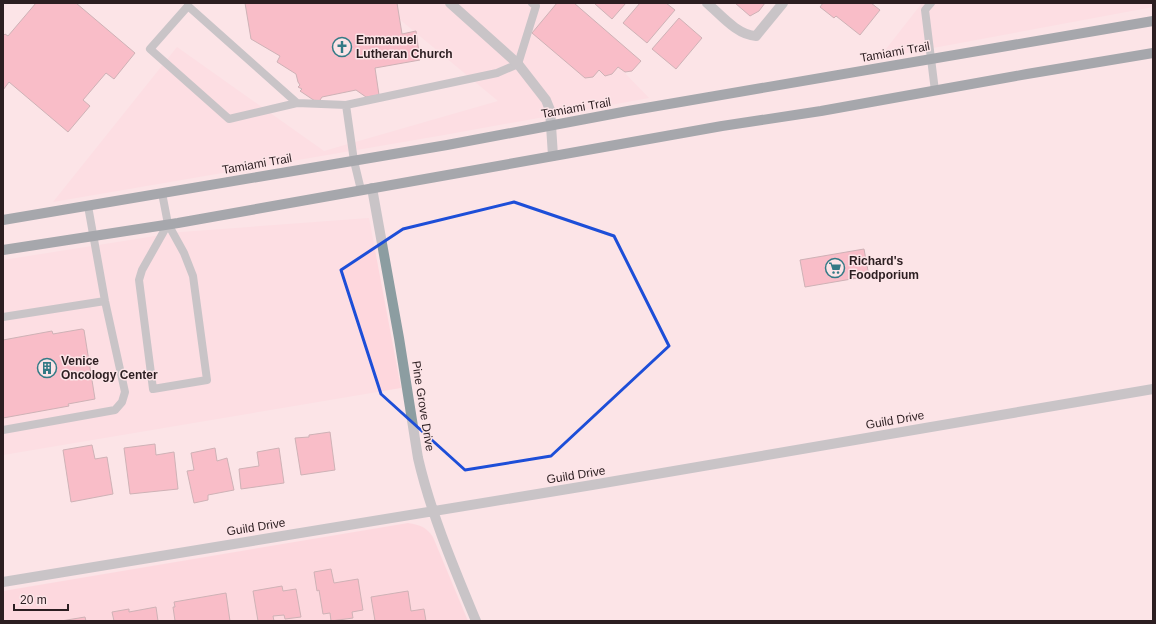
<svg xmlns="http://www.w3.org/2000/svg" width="1156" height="624" font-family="Helvetica,sans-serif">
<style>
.built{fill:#fed7dd}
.green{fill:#ffcbd3}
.building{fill:#f58ea2;stroke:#98757a}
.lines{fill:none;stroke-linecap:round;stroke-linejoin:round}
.lane{stroke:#8c9da1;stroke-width:8}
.street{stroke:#8c9da1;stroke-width:10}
.primary{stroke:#3e5e64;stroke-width:10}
.marked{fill:none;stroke:#1d4ed8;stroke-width:3;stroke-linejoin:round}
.labels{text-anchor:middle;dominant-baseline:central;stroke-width:3;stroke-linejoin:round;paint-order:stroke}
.poi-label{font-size:12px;font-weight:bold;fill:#2c1e21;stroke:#fce4e7;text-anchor:start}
.street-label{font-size:12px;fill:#2c1e21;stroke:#fce4e7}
</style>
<rect width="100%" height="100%" fill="#fce4e7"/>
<!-- built -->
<path class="built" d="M380 3H557L649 98 444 135 53 202 177 47 324 151 498 101Z
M922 3H1153V7L879 58Z
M369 218 401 388 3 455V260L181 232Z"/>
<!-- green -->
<path class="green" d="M408 523C421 525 426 527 433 537L468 621H3V591Z"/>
<!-- building -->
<path class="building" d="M36 3H76L135 53 114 79 106 73 83 100 90 106 68 132 9 82 3 90V36L5 34 8 36Z
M245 3H397L402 34 416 31 420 60 375 68 379 95 366 97 356 90 322 97 318 103 300 91 302 89 298 87 300 85 298 82 296 74 277 62 280 56 251 39Z
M557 3H574L641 61 632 71 625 72 618 67 612 74 605 76 599 70 593 77 585 78 532 33Z
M596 3H626L612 19 595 4Z
M640 3H666L675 10 647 43 623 23Z
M735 3H765L759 11 750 16Z
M823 3H871L880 10 860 35 836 16 834 18 820 7Z
M679 18 702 38 676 69 652 49Z
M864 249 869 276 805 287 800 260Z
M82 329 84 330 95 399 68 404 69 406 3 418V340L52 331 53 334Z
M330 432 335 470 301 475 295 438 309 437V435Z
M155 444 156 455 174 452 178 489 130 494 124 448Z
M92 445 95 459 107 457 113 494 71 502 63 450Z
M215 448 217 461 227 458 234 490 208 495V500L194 503 187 471 194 470 191 453Z
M279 448 284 483 241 489 239 469 259 466 257 452Z
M331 569 334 583 358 579 363 610 352 612 353 618 331 621 330 613 323 614 319 590 317 591 314 572Z
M282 586 283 591 296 589 301 617 285 619 284 615 273 616 274 621H258L253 591Z
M408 591 411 611 424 609 426 621H375L371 597Z
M226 593 230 621H175L173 607H175L174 602Z
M156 607 158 621H114L112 612 129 609V612Z
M85 617 86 621H61Z"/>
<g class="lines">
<!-- lane -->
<path class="lane" d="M188 3V6L297 103 346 105 497 73 518 64 536 6 532 3
M931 3 925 10 935 91
M188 6 150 49 229 119 297 103
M346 105 354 161 361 190
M162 193 168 224 184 253 193 276 207 380 153 389 139 280 142 270 168 224
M3 317 105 301
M3 430 115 410 122 402 125 392 105 301 88 206"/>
<!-- street -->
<path class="street" d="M450 3 518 64 546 100 550 110 553 156
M707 3C721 15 737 35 756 36L783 3
M372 188 399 338 418 458C431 514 454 568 476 621
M3 582 592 485 1153 389"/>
<!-- primary -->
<path class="primary" d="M3 220 447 145 628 111 1153 21
M3 250 178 223 722 126 821 111 1027 74 1153 53"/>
</g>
<!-- marked area -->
<path d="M0 0H1156V624H0ZM514 202 614 236 669 346 551 456 465 470 381 394 341 270 403 229Z" fill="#fce4e7" fill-opacity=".55" fill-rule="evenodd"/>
<path class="marked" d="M514 202 614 236 669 346 551 456 465 470 381 394 341 270 403 229Z"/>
<!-- icons -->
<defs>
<g id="church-ring" transform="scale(1)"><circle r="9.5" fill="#fce4e7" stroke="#347a86" stroke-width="1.5"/><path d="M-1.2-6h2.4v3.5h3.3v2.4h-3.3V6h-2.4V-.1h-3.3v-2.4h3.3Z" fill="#347a86"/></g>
<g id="supermarket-ring" transform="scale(1)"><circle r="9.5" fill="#fce4e7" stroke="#347a86" stroke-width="1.5"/><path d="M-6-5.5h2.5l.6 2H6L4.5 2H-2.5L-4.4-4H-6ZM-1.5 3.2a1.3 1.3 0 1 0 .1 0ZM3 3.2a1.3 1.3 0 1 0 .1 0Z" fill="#347a86"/></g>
<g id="building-ring" transform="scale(1)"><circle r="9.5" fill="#fce4e7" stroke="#347a86" stroke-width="1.5"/><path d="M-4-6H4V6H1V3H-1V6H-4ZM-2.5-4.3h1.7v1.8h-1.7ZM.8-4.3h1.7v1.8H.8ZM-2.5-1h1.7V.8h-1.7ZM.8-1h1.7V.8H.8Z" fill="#347a86"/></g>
</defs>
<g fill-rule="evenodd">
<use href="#church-ring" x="342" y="47"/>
<use href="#supermarket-ring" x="835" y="268"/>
<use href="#building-ring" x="47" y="368"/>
</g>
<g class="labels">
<!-- poi labels -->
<g class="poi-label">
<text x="356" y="40">Emmanuel<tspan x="356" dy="14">Lutheran Church</tspan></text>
<text x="849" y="261">Richard's<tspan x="849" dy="14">Foodporium</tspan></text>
<text x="61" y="361">Venice<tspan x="61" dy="14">Oncology Center</tspan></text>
</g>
<!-- street labels -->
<g class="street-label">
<text transform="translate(895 52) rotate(-10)">Tamiami Trail</text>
<text transform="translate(576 108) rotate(-10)">Tamiami Trail</text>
<text transform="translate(257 164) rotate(-10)">Tamiami Trail</text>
<text transform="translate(423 406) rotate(81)">Pine Grove Drive</text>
<text transform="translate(895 420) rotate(-10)">Guild Drive</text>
<text transform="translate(576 475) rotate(-9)">Guild Drive</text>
<text transform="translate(256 527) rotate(-9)">Guild Drive</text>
</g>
</g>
<!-- border -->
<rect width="1156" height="624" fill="none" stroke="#2c1e21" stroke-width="8"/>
<!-- scale -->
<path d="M14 604v6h54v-6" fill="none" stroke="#2c1e21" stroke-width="2"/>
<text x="20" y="604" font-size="12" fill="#2c1e21" stroke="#fce4e7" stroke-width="3" paint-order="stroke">20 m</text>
</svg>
